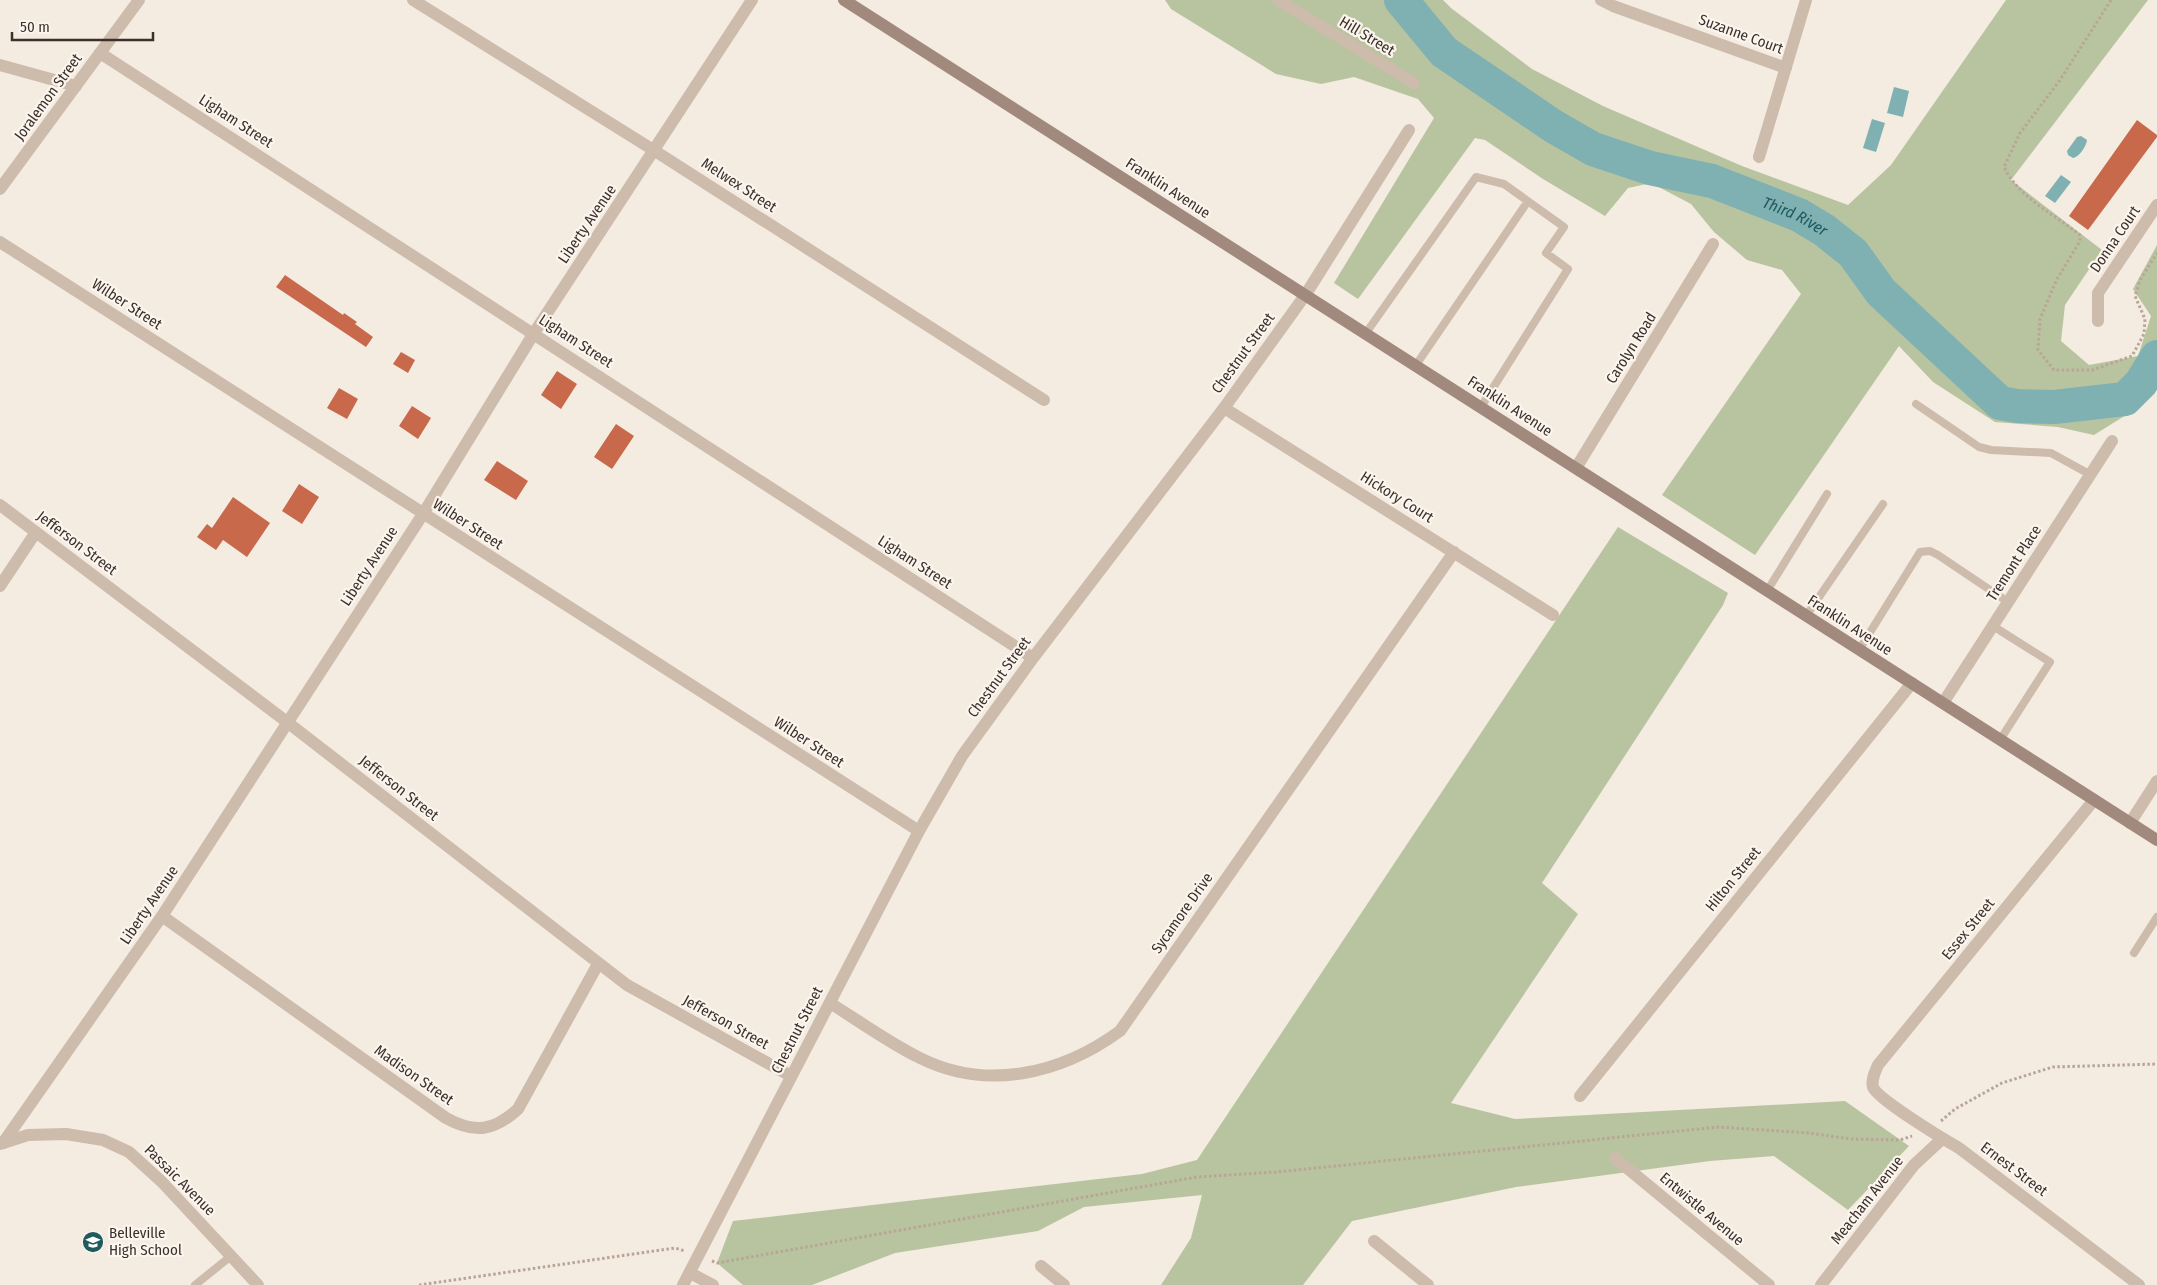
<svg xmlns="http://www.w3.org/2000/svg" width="2157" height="1285" font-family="'Fira Sans Condensed',sans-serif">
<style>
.green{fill:#b8c4a0}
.water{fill:#7fb0b2}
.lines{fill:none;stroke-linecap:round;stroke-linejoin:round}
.river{stroke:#7fb0b2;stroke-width:34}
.building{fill:#c8694b}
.path{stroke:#b9a596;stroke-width:3;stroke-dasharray:2.5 2.5;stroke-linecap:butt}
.service{stroke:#cdbbac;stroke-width:8}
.minor{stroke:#cdbbac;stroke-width:12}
.tertiary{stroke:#cdbbac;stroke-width:12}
.secondary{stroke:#a18a7d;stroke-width:12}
.labels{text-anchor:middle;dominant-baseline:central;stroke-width:4.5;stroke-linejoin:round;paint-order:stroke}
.street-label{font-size:15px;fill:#3b302b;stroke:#fbf5ee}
.poi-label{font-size:15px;fill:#3b302b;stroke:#fbf5ee;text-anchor:start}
.water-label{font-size:16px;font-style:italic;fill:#1f5a5e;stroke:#fbf5ee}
</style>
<rect width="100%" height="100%" fill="#f4ebe1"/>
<!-- green -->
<path class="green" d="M1165 0H1443L1451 8 1532 69 1603 106 1742 166 1848 205 1891 165 2006 0H2148L2011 180 2102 250 2065 305 2061 341 2089 365 2138 356 2151 316 2133 289 2157 245V383L2142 405 2094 435 2058 427 1995 422 1933 382 1899 346 1755 555 1662 495 1801 294 1782 270 1747 260 1714 232 1691 204 1651 183 1628 188 1605 216 1543 179 1485 140 1475 138 1358 299 1334 283 1434 118 1418 99 1354 77 1321 84 1276 74 1171 9Z
M1618 527 1728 593 1723 605 1542 883 1578 914 1451 1103 1515 1119 1845 1101 1909 1146 1848 1210 1774 1156 1710 1161 1516 1187 1352 1221 1303 1285H1161L1191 1238 1202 1195 1084 1207 1038 1231 895 1253 812 1285H743L717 1263 733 1221 1142 1174 1197 1160Z"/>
<!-- water -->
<path class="water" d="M1894 87 1909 91 1903 117 1887 113Z
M1872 119 1885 123 1876 152 1863 148Z
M2081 136 2087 140C2086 147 2079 157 2073 158L2068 155 2067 151 2077 137Z
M2061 175 2071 182 2055 203 2045 196Z"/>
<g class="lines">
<!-- river -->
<path class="river" id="s1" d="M1401 0 1444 52 1553 126 1593 149 1650 168 1712 181 1799 215 1824 230 1853 253 1881 292 2000 403 2017 406 2054 407 2125 399 2141 383 2157 357"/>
</g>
<!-- building -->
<path class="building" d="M2137 120 2157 135V137L2088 230 2069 216Z
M285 275 343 315 344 313 357 322 355 324 373 337 366 347 276 287Z
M401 352 415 360 408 373 393 364Z
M557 371 577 384 561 409 541 395Z
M339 388 358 399 347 419 327 408Z
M412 406 431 418 418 439 399 426Z
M616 424 634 436 612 469 594 457Z
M497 461 528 481 516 500 484 480Z
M299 484 319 497 302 524 282 511Z
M233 497 270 523 247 557 223 540 216 550 197 537 207 524 212 528Z"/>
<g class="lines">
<!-- path -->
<path class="path" d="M2111 0 2060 80 2020 133 2004 167C2019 198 2054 214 2080 235V241L2057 279 2040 319 2038 350 2054 370H2092L2132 356 2144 334 2145 319 2135 296 2140 280 2157 253
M1941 1121 1955 1109 2002 1083 2053 1067 2157 1064
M712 1261 717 1263 1197 1177 1276 1172 1719 1127 1809 1133 1851 1139 1900 1140 1912 1136
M419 1285 675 1248 685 1251"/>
<!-- service -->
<path class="service" d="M1366 333 1476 177 1504 184 1564 227 1546 253 1568 269 1481 407
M1416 365 1528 201
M1916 404 1979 447 1991 450 2051 453 2091 475
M1767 591 1827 494
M1806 616 1883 504
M1993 626 2050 662 2000 740
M1859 650 1920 552 1930 551 1938 555 2008 602
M2134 953 2157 917
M195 1285 231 1256"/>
<!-- minor -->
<path class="minor" d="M413 0 655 151 1044 400
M1278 0 1414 83
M1601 0 1613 6 1786 68
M100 53 1033 658
M0 65 76 86
M1759 157 1806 0
M0 242 919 831
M2098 321V293L2157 205
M1224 408 1553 615
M1576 468 1713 244
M0 505 287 722 627 985 791 1076
M0 586 36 532
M1943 703 2112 441
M2094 800 1878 1065C1875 1072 1871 1080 1873 1087 1877 1099 1945 1140 1959 1148L2139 1285
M2130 823 2157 781
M162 916 446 1118C475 1134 494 1131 518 1109L598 964
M830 1003C859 1021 888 1042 918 1057 986 1092 1061 1074 1120 1031L1454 552
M1580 1096 1912 683
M3 1143 162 916 423 514 534 333 752 0
M1615 1158 1769 1285
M1374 1241 1428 1285
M1041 1266 1064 1285
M690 1273 713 1285
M683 1285 919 831 962 756 1033 658 1224 408 1306 294 1409 130
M1821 1285 1914 1165 1942 1139"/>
<!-- tertiary -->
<path class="tertiary" d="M0 189 139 0
M0 1144 28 1135 66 1134 103 1140 129 1152 162 1182 258 1285"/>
<!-- secondary -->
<path class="secondary" d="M844 0 2157 840"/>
</g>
<!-- icons -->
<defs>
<g id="school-disc" transform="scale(1.125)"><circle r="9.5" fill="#1f5a5e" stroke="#fbf5ee"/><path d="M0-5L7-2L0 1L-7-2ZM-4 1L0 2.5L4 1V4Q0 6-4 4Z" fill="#fff"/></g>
</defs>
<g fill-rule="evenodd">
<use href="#school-disc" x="93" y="1242"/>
</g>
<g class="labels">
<!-- street labels -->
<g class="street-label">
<text transform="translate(1741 34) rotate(20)">Suzanne Court</text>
<text transform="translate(1367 36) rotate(31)">Hill Street</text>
<text transform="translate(48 97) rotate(-54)">Joralemon Street</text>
<text transform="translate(236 121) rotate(33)">Ligham Street</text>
<text transform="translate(739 185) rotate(33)">Melwex Street</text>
<text transform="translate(1168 188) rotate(33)">Franklin Avenue</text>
<text transform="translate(587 224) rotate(-56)">Liberty Avenue</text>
<text transform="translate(2115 239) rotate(-56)">Donna Court</text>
<text transform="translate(127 304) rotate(33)">Wilber Street</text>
<text transform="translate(576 341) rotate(33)">Ligham Street</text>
<text transform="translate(1631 348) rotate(-58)">Carolyn Road</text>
<text transform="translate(1243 353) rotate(-54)">Chestnut Street</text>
<text transform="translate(1510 406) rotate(33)">Franklin Avenue</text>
<text transform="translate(1397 497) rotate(32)">Hickory Court</text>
<text transform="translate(468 524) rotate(33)">Wilber Street</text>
<text transform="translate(77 543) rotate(37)">Jefferson Street</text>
<text transform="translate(915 562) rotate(33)">Ligham Street</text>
<text transform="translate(2014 563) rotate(-57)">Tremont Place</text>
<text transform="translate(369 566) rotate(-57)">Liberty Avenue</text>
<text transform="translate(1850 625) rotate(33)">Franklin Avenue</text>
<text transform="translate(999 677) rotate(-54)">Chestnut Street</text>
<text transform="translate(809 742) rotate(33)">Wilber Street</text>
<text transform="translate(399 788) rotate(38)">Jefferson Street</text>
<text transform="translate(1733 879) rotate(-51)">Hilton Street</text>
<text transform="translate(149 905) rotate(-56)">Liberty Avenue</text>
<text transform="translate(1182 913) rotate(-55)">Sycamore Drive</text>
<text transform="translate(1968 929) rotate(-51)">Essex Street</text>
<text transform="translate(726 1022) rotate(29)">Jefferson Street</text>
<text transform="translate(797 1030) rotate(-63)">Chestnut Street</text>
<text transform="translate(414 1075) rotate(35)">Madison Street</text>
<text transform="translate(2014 1169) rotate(37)">Ernest Street</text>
<text transform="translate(180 1180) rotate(45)">Passaic Avenue</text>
<text transform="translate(1867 1200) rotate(-52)">Meacham Avenue</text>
<text transform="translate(1702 1209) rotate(40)">Entwistle Avenue</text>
</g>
<!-- poi labels -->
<g class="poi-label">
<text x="109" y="1233">Belleville<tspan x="109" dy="17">High School</tspan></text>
</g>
<!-- water labels -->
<g class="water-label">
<text stroke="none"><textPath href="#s1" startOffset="459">Third River</textPath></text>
</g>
</g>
<!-- scale -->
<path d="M12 32v8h141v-8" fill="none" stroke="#3b302b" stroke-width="2.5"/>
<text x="20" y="32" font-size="15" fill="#3b302b" stroke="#fbf5ee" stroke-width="4" paint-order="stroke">50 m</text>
</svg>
